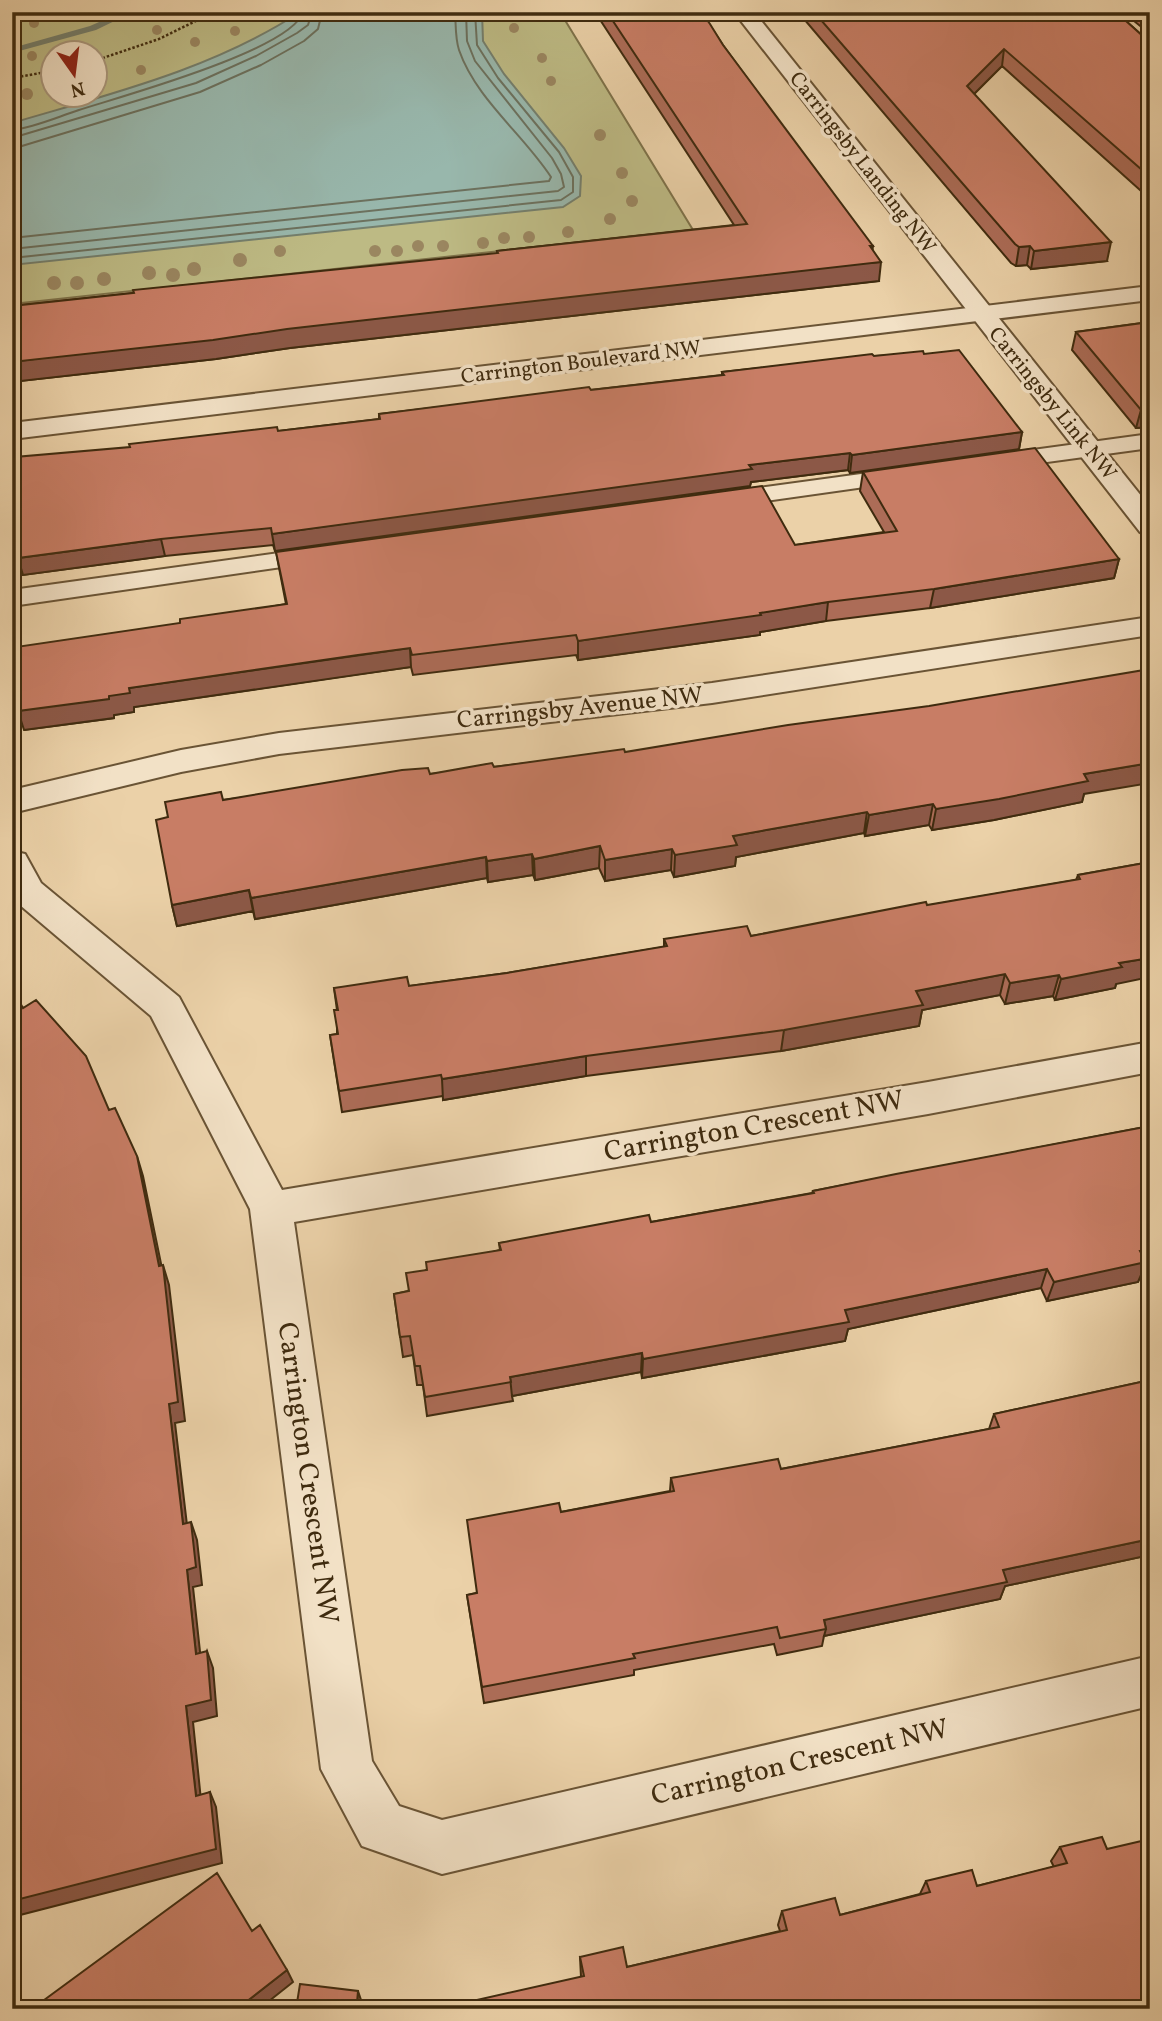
<svg xmlns="http://www.w3.org/2000/svg" width="1162" height="2021" font-family="Vollkorn,serif">
<style>
.green{fill:#bdba84;stroke:#7e724a;stroke-width:2;fill-rule:evenodd}
.water{fill:#98b7ac;stroke:#747f6d;stroke-width:2}
.lines{fill:none;stroke-linecap:round;stroke-linejoin:round}
.shore{stroke:#6c715e;stroke-width:2}
.stream{fill:#747f6d;fill-rule:evenodd}
.service-casing{stroke:#6a5435;stroke-width:4}
.minor-casing{stroke:#6a5435;stroke-width:4}
.tertiary-casing{stroke:#6a5435;stroke-width:4}
.path{stroke:#3f2b0f;stroke-width:2.5;stroke-dasharray:2.5 2;stroke-linecap:butt}
.service{fill:#f2e1c6;fill-rule:evenodd}
.minor{fill:#f2e1c6;fill-rule:evenodd}
.tertiary{fill:#f2e1c6;fill-rule:evenodd}
.tree{fill:#9a8660}
.wall{fill:#ac6c57;stroke:#3f2b0f;stroke-width:2}
.shaded-wall{fill:#8c5847;stroke:#3f2b0f;stroke-width:2}
.building{fill:#c87d65;stroke:#3f2b0f;stroke-width:2}
.labels{text-anchor:middle;dominant-baseline:central;stroke-width:7;stroke-linejoin:round;paint-order:stroke}
.far-street-label{font-size:21px;fill:#3f2b0f;stroke:#f2e1c6}
.street-label{font-size:24px;fill:#3f2b0f;stroke:#f2e1c6}
.near-street-label{font-size:28px;fill:#3f2b0f;stroke:#f2e1c6}
</style>
<rect width="100%" height="100%" fill="#ebd1a8"/>
<filter id="stains"><feTurbulence type="fractalNoise" baseFrequency=".00286" numOctaves="4"/><feColorMatrix values="0 0 0 0 .2 0 0 0 0 .09 0 0 0 0 .02 0 0 0 .5 -.17"/></filter>
<radialGradient id="worn" r=".72"><stop offset=".6" stop-color="#630" stop-opacity="0"/><stop offset="1" stop-color="#630" stop-opacity=".3"/></radialGradient>
<!-- green -->
<path class="green" d="M44 12H560L693 230 12 304V22ZM52 52H94V94H52Z"/>
<!-- water -->
<path class="water" d="M300 12H482L483 41 504 74 564 148 581 176 580 196 563 207 12 265V123C110 94 213 69 300 12Z"/>
<g class="lines">
<!-- shore -->
<path class="shore" d="M12 130C36 127 57 117 79 110 119 97 292 50 303 12
M12 138 196 83 256 56 297 33 308 25 312 12
M12 149 200 92 261 65 304 41 318 29 322 12
M12 238 549 181 551 177C523 134 476 99 459 50 455 38 456 24 455 12
M12 249 558 191 564 187 561 174 552 158 475 61 467 41 466 12
M12 258 561 200 573 192V177L559 152 498 78 477 45 475 12"/>
<!-- stream -->
<path class="stream" d="M122 12H133L96 30 12 53V48L90 26Z"/>
<!-- service casing -->
<g class="service-casing">
<path id="service" d="M1150 434V448L996 469 987 467 984 462 987 457 996 455Z
M905 468 914 470 917 475 914 480 722 507 713 505 710 500 713 495 722 493Z
M322 547 331 550 335 555 331 560 12 606V590Z"/>
</g>
<!-- minor casing -->
<g class="minor-casing">
<path id="minor" d="M734 12H754L1150 507V535L1140 532Z
M1150 617V635L712 703 279 754 181 772 12 813V790L181 750 279 733 712 683Z
M12 851 25 854 41 883 179 997 282 1190 928 1082 1150 1042V1072L928 1114 294 1222 372 1761 399 1806 442 1820 1150 1656V1706L442 1874 362 1846 321 1769 250 1209 151 1016 14 900Z"/>
</g>
<!-- tertiary casing -->
<g class="tertiary-casing">
<path id="tertiary" d="M1150 286V300L12 439V423Z"/>
</g>
<!-- path -->
<path class="path" d="M94 61 159 39 214 12
M12 78 52 71"/>
<!-- service -->
<use href="#service" class="service"/>
<!-- minor -->
<use href="#minor" class="minor"/>
<!-- tertiary -->
<use href="#tertiary" class="tertiary"/>
</g>
<!-- trees -->
<g class="tree">
<circle cx="34" cy="23" r="5"/>
<circle cx="514" cy="28" r="5"/>
<circle cx="157" cy="30" r="5"/>
<circle cx="235" cy="31" r="5"/>
<circle cx="195" cy="42" r="5"/>
<circle cx="32" cy="56" r="5"/>
<circle cx="542" cy="58" r="5"/>
<circle cx="141" cy="70" r="5"/>
<circle cx="551" cy="81" r="5"/>
<circle cx="27" cy="94" r="6"/>
<circle cx="600" cy="135" r="6"/>
<circle cx="622" cy="173" r="6"/>
<circle cx="632" cy="201" r="6"/>
<circle cx="610" cy="219" r="6"/>
<circle cx="568" cy="232" r="6"/>
<circle cx="529" cy="237" r="6"/>
<circle cx="504" cy="238" r="6"/>
<circle cx="483" cy="243" r="6"/>
<circle cx="418" cy="246" r="6"/>
<circle cx="443" cy="246" r="6"/>
<circle cx="280" cy="251" r="6"/>
<circle cx="375" cy="251" r="6"/>
<circle cx="397" cy="251" r="6"/>
<circle cx="240" cy="260" r="7"/>
<circle cx="194" cy="269" r="7"/>
<circle cx="149" cy="273" r="7"/>
<circle cx="173" cy="275" r="7"/>
<circle cx="104" cy="279" r="7"/>
<circle cx="54" cy="283" r="7"/>
<circle cx="77" cy="283" r="7"/>
</g>
<!-- wall -->
<path class="wall" d="M595 12H701L723 45 873 251 879 281 290 348 216 359 12 382V306L497 254V251L734 225Z
M798 12H1116L1145 38 1150 39V199L1002 66 974 94 1107 261 1031 269 1027 265 1016 266 1011 263Z
M1123 12H1150V34Z
M1150 322V427L1136 428 1072 350 1076 332Z
M924 354 1022 432 1019 449 850 473 848 470 751 482 750 486 275 551 273 545 165 556 23 575 130 447 278 431 379 419V414L722 375V372L874 356Z
M863 472 1119 559 1114 578 930 608 826 621 760 632V635L578 660 576 655 413 675 411 667 360 674 134 707V712L114 715V718L24 730 180 623 286 604 276 552 795 545 884 532 860 491Z
M625 752 1084 794 1082 802 994 820 932 830 929 825 865 836 864 833 736 857 735 866 674 877 671 870 605 881 599 868 535 880 533 875 488 882 487 878 255 919 253 911 177 926 172 905 168 817 223 800 430 774Z
M1150 862 1115 988 1055 1000 1053 996 1005 1004 1000 995 922 1010 919 1026 781 1051 586 1076 443 1100V1096L342 1112 330 1035 337 1034V1010L334 988 409 986 507 973 664 947V939L751 936 1076 880 1078 875Z
M1150 1126V1267L1144 1268 1138 1282 1047 1301 1041 1288 848 1329 845 1341 642 1378 641 1372 512 1396 513 1401 427 1416 423 1385H417L413 1355 403 1357 394 1294 408 1291 426 1270 500 1250 499 1243 651 1222 812 1193 813 1191Z
M1150 1380V1555L1005 1586 1000 1599 824 1636 822 1646 777 1655 774 1644 634 1670V1675L484 1703 467 1595 476 1593 561 1512 670 1491 671 1478 781 1469 989 1429 994 1414Z
M1060 1847 1107 1849 1150 2009 581 1977 580 1957 627 1967 780 1931 778 1925 782 1911 840 1915 920 1894 926 1881 977 1886 1054 1867 1051 1861Z"/>
<!-- shaded-wall -->
<path class="shaded-wall" d="M1004 49 1002 66 964 104 967 86Z
M1111 242 1107 261 1031 269 1034 251Z
M873 246 871 263 881 262 879 281 290 348 216 359 12 382V362Z
M1030 246 1027 265 1016 266 1019 247Z
M1150 409V427L1136 428 1141 410Z
M1022 432 1019 449 850 473 852 455Z
M850 453 848 470 751 482 750 486 275 551 272 534 749 465Z
M161 539 165 556 23 575 18 558Z
M1119 559 1114 578 930 608 934 589Z
M828 602 826 621 760 632V635L578 660V641Z
M410 648 411 667 134 707V712L114 715V718L24 730 18 711 129 688Z
M1150 763V783L1084 794 1082 802 994 820 932 830 936 809 1084 774Z
M933 804 929 825 865 836 869 815Z
M867 812 864 833 736 857 735 866 674 877 675 855 733 836Z
M600 846 599 868 535 880 534 859Z
M672 849 671 870 605 881V860Z
M532 854 533 875 488 882 487 861Z
M486 857 487 878 255 919 251 898Z
M249 890 253 911 177 926 172 905Z
M1150 958V977L1116 984 1115 988 1055 1000 1061 979 1119 963Z
M1005 974 1000 995 922 1010 919 1026 781 1051 784 1030 916 991Z
M1059 975 1053 996 1005 1004 1010 983Z
M586 1056V1076L443 1100 442 1079Z
M137 1156 143 1176 165 1283 163 1265 169 1285 185 1421 175 1423 189 1542 183 1524 169 1404 159 1266Z
M1150 1249V1267L1144 1268 1138 1282 1047 1301 1054 1282 1140 1251Z
M1047 1269 1041 1288 848 1329 845 1341 642 1378 643 1359 845 1310Z
M642 1353 641 1372 512 1396 510 1377Z
M191 1522 197 1540 202 1585 193 1587 202 1670 196 1654 187 1570Z
M1150 1539V1555L1005 1586 1000 1599 824 1636 826 1629 824 1620 1003 1570Z
M207 1651 213 1668 217 1716 193 1722 202 1810 196 1796 186 1706Z
M210 1792 216 1807 222 1863 16 1916 12 1910V1901Z
M287 1970 293 1982 259 2009H237Z
M358 1991 362 2003V2009L357 2003Z"/>
<!-- building -->
<path class="building" d="M607 12H701L710 24 723 45 873 246H870L881 262 287 329 213 340 12 362V306L134 293 133 290 498 253 497 251 747 224Z
M814 12H1116L1145 38 1150 39V177L1004 49 967 86 1111 242 1034 251 1030 246 1019 247 1015 244Z
M1150 322V409L1141 410 1076 332Z
M959 350 1022 432 852 455 850 453 749 465 752 469 272 534 271 528 161 539 18 558 15 457 130 447 129 444 277 427 278 431 380 419 379 414 589 387 591 390 724 375 722 372 872 354 874 356 923 351 924 354Z
M1035 448 1119 559 934 589 828 602 760 613 761 615 578 641 576 635 412 655 410 648 358 655 129 688 130 693 109 696V699L18 711 16 647 180 623V619L287 604 276 552 762 486 795 545 897 531 863 472Z
M1150 669V763L1084 774 1088 781 999 799 936 809 933 804 869 815 867 812 733 836 737 845 675 855 672 849 605 860 600 846 534 859 532 854 487 861 486 857 251 898 249 890 172 905 156 820 168 817 165 802 221 792 223 800 402 770 428 768 430 774 492 763 494 767 624 749 625 752 788 725 929 706Z
M1150 862V958L1119 963 1122 967 1061 979 1059 975 1010 983 1005 974 916 991 923 1005 784 1030 586 1056 442 1079 441 1075 339 1091 330 1035 338 1034 334 1010H338L334 988 407 977 409 986 507 973 667 946 664 939 747 926 751 936 926 902 927 905 1080 879 1078 875Z
M12 989 23 1008 36 1000 86 1056 109 1110 115 1108 137 1156 159 1266 163 1265 178 1402 169 1404 183 1524 191 1522 196 1567 187 1570 196 1654 207 1651 211 1700 186 1706 196 1796 210 1792 216 1849 12 1901V1767L16 1766 12 1674Z
M1150 1126V1249L1140 1251 1146 1262 1054 1282 1047 1269 845 1310 849 1322 643 1359 642 1353 510 1377 511 1382 425 1397 420 1366H415L410 1336 400 1337 394 1294 409 1291 406 1273 427 1270 426 1262 501 1250 499 1243 649 1215 651 1222 814 1193 813 1191 896 1174Z
M1150 1380V1539L1003 1570 1007 1582 824 1620 826 1629 780 1638 777 1627 633 1654 635 1658 482 1687 467 1595 477 1593 467 1520 559 1503 561 1512 674 1491 671 1478 778 1459 781 1469 999 1427 994 1414Z
M1102 1837 1107 1849 1150 1839V2009H460L459 2004 584 1976 580 1957 623 1947 627 1967 787 1930 782 1911 835 1898 840 1915 930 1892 926 1881 972 1870 977 1886 1067 1863 1060 1847Z
M217 1873 252 1931 260 1925 287 1970 237 2009H43L40 2003Z
M300 1984 358 1991 357 2003 394 2009H296Z"/>
<g class="labels">
<!-- far-street labels -->
<g class="far-street-label">
<text transform="translate(862 163) rotate(52)">Carringsby Landing NW</text>
<text transform="translate(581 363) rotate(-7)">Carrington Boulevard NW</text>
<text transform="translate(1052 404) rotate(51)">Carringsby Link NW</text>
</g>
<!-- street labels -->
<g class="street-label">
<text transform="translate(580 709) rotate(-6)">Carringsby Avenue NW</text>
</g>
<!-- near-street labels -->
<g class="near-street-label">
<text transform="translate(754 1127) rotate(-10)">Carrington Crescent NW</text>
<text transform="translate(307 1473) rotate(82)">Carrington Crescent NW</text>
<text transform="translate(800 1763) rotate(-13)">Carrington Crescent NW</text>
</g>
</g>
<!-- margin -->
<rect width="1162" height="2021" fill="none" stroke="#ebd1a8" stroke-width="42"/>
<rect x="14" y="14" width="1134" height="1993" fill="none" stroke="#3f2b0f" stroke-width="3.5"/>
<rect x="21" y="21" width="1120" height="1979" fill="none" stroke="#3f2b0f" stroke-width="2"/>
<!-- north arrow -->
<g transform="translate(74 74) rotate(166)"><circle r="33" fill="#f2e1c6" stroke="#aa987d" stroke-width="2"/>
<path d="M0-5L12 26L0 18L-12 26Z" fill="#8f2418"/>
<text y="-10" font-size="19" font-weight="bold" text-anchor="middle" fill="#3f2b0f">N</text>
</g>
<rect width="100%" height="100%" filter="url(#stains)"/>
<rect width="100%" height="100%" fill="url(#worn)"/>
</svg>
